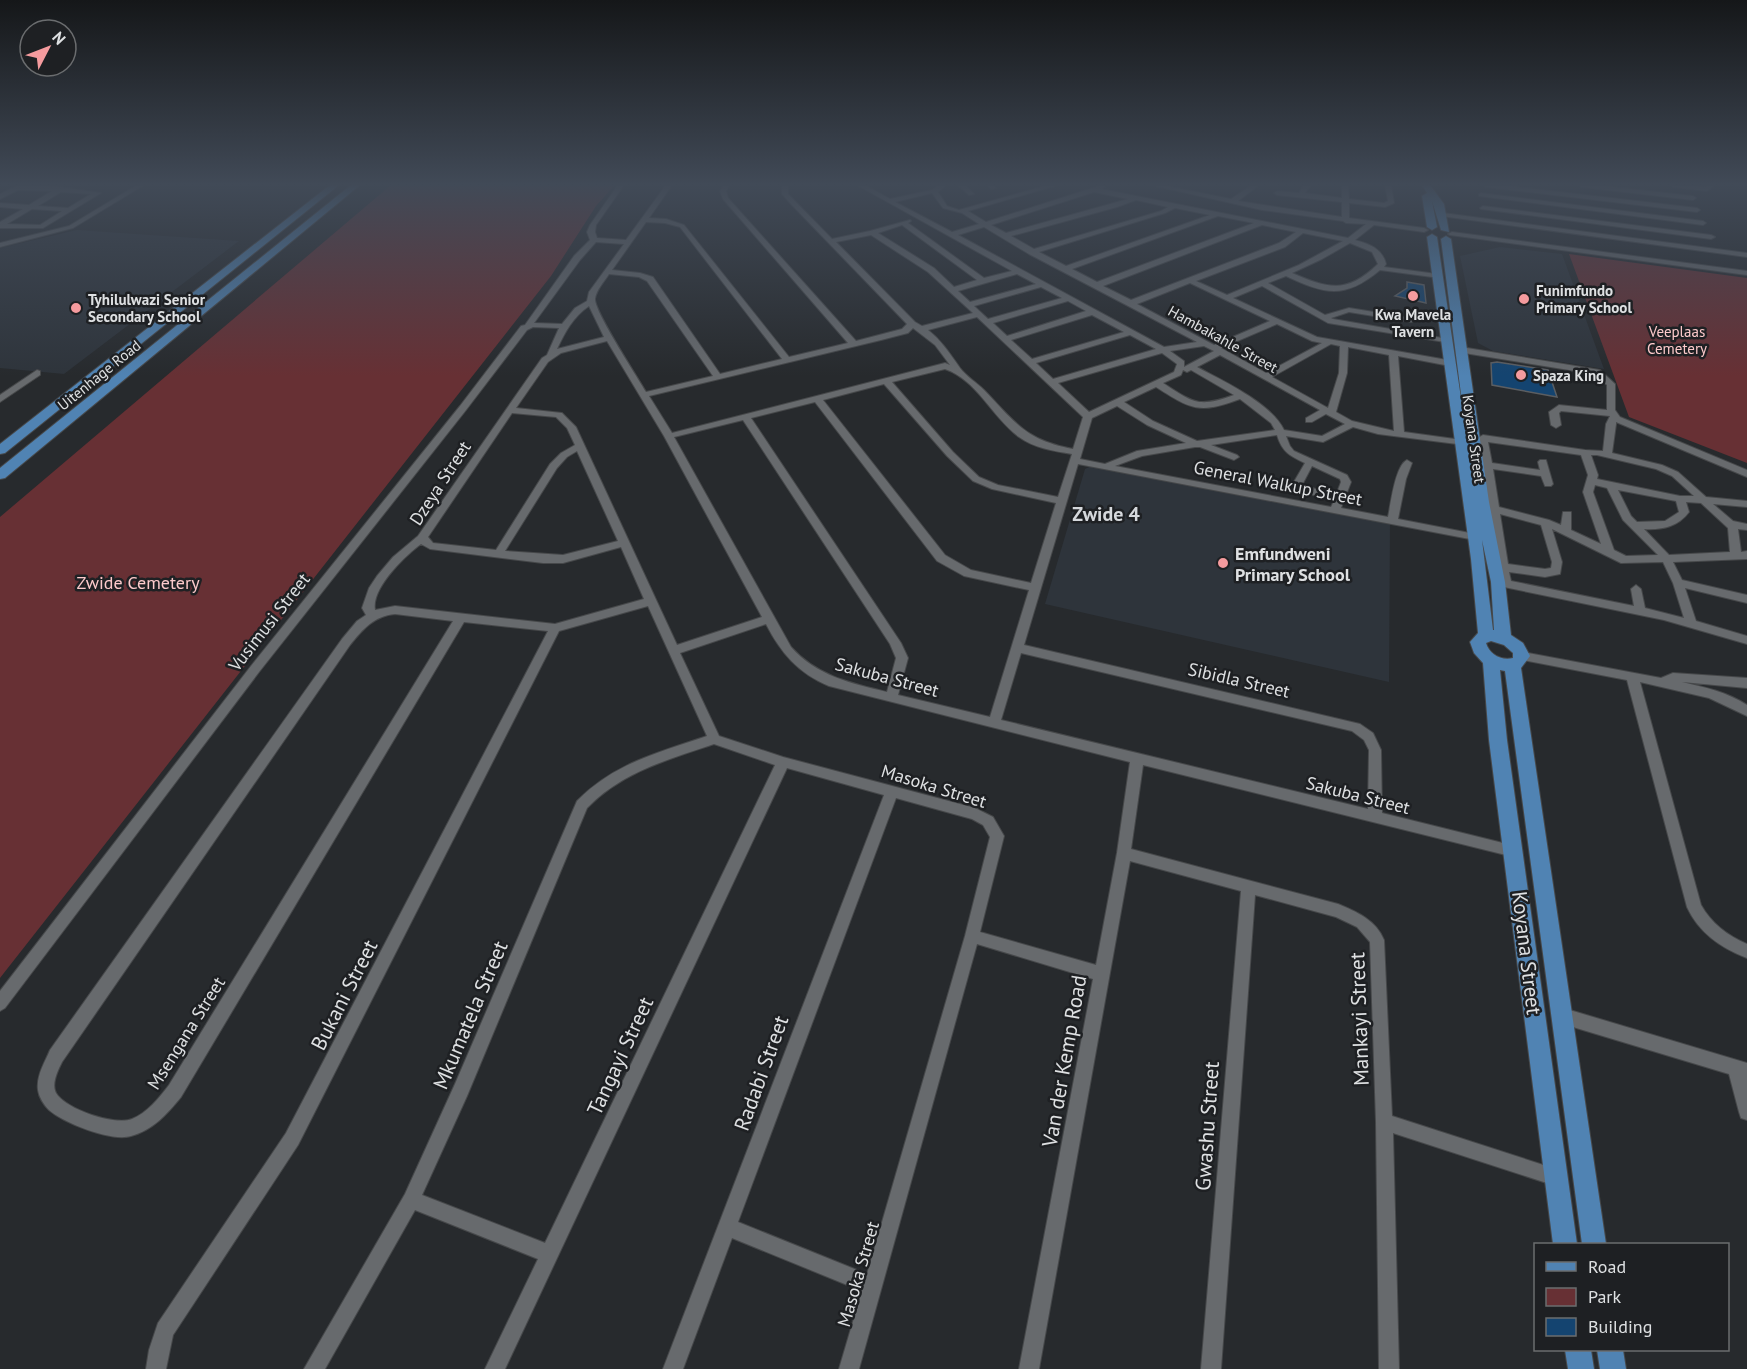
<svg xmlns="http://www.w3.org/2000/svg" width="1747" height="1369" font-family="'PT Sans',sans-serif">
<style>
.built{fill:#2e343b}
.green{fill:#673034}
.building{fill:#144470;stroke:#5b5e62;stroke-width:1.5}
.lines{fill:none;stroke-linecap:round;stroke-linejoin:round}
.minor-casing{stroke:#46484a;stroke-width:2}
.major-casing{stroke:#46484a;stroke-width:2}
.minor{fill:#676a6d;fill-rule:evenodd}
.major{fill:#5083b3;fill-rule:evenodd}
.poi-dot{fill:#f59b9e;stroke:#1e2023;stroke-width:2}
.labels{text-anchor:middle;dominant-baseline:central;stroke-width:5;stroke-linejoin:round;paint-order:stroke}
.far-poi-label{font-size:15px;font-weight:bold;fill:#dee0e2;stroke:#1e2023;text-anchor:start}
.far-park-label{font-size:15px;fill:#fdcacb;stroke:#1e2023}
.far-street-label{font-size:15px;fill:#dee0e2;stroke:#1e2023}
.street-label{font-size:18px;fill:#dee0e2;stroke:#1e2023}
.poi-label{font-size:18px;font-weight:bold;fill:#dee0e2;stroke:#1e2023;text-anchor:start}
.park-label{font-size:18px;fill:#fdcacb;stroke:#1e2023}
.neighbourhood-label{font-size:20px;font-weight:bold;fill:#d5d8dc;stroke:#1e2023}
.near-street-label{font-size:21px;fill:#dee0e2;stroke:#1e2023}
</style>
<rect width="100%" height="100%" fill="#272a2d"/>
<!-- built -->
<path class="built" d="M77 230 239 241 64 374 0 368V248Z
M1500 247 1562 254 1604 369 1493 351 1478 343 1460 256Z
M1091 466 1390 523 1389 682 1045 604 1085 469Z"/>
<!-- green -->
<path class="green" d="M391 185H615L596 206 551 276 0 978V517Z
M1569 254 1747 278V463L1629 417Z"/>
<!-- building -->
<path class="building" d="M1407 282 1424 285 1426 303 1395 296 1407 288Z
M1497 362 1548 370 1557 397 1492 385 1491 363Z"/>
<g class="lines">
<!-- minor casing -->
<g class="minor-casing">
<path id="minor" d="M24 185 61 187 101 193 43 228H0V222L23 209 0 207V203L29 205 52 191 18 190 0 199V194L14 187ZM61 192 91 194 68 208 38 206ZM32 209 62 211 40 225 7 224Z
M137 185H144L73 228 0 247V243L69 226Z
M618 185H624L596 225 595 232 597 238 626 240 666 185H672L649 218 666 219 684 225 789 357 848 343 723 199 720 191 724 185H730L726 191 728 198 856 341 902 329 907 324 791 204 782 194V185H788V194L832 239 870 231 910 220 911 221 908 223 984 278 1012 271 857 185H865L890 199 932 190 939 185H946L938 192 947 206 959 210 1048 185H1058L968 211 986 222 1102 185 1105 187 1101 189 1348 238 1366 224 1346 223 1343 221 1262 210 1151 185H1162L1231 199 1252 185H1259L1238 201 1342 217V202L1277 195 1274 193 1277 191 1299 193 1304 185H1311L1305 193 1342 198V185H1348L1349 199 1384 203 1388 201 1385 185H1391L1394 203 1385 207 1349 203V218L1424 228 1428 230 1424 232 1374 225 1355 240C1369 244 1382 248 1386 264L1384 267 1437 274 1441 276 1440 278 1380 270C1344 300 1325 294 1286 276L1268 283 1325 315 1349 308 1411 318 1415 320 1411 322 1349 312 1331 318 1333 319 1448 339 1452 341 1451 343 1328 323 1262 286 1233 298 1317 337 1453 361V365L1450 366 1398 356 1404 432 1462 440 1465 441V445L1378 434 1353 427 1323 442 1286 436 1290 446 1294 451 1347 475 1351 482 1341 508 1388 517C1391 503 1395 466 1407 460L1412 463 1406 479 1398 519 1475 534 1479 535 1480 537 1479 539 1475 540 1078 464 1024 645 1360 724 1373 733 1381 750 1382 813 1519 847 1521 851 1519 855 1514 857 1143 765 1131 849 1338 904C1357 912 1376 920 1384 940L1392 1116 1562 1171 1565 1177 1562 1183 1556 1186 1393 1133 1399 1369H1379L1376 1122 1370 942 1357 927 1336 917 1255 895 1221 1369H1201L1241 891 1130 861 1039 1369H1019L1093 979 977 944 859 1369H839L862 1291 732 1238 683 1369H663L884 795 787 768 505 1369H485L538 1259 415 1210 325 1369H304L405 1194 455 1084 577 801C614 763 658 753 707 736L648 606 559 631 298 1145 173 1335 166 1369H146L149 1350 158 1323 286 1133 548 631 464 622 181 1097C167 1114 153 1130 131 1136 111 1142 64 1123 49 1110 44 1105 39 1097 38 1090 36 1076 45 1062 50 1050L342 639 357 621 366 615 362 608 369 588 377 576 393 557 418 536 542 358 547 355 559 328 533 327 527 330 466 410 259 672 5 1008 0 1011V991L251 666 460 406 521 326 525 325 574 256 590 240 587 232 590 225ZM1094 192 1128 199 1006 233 991 225ZM932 193 943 208 962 213 979 224 952 232 895 202ZM1136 200 1168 207 1161 211 1034 249 1011 236 1117 207ZM1175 208 1210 215 1066 266 1039 252 1165 213ZM1218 216 1254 223 1097 282 1072 269ZM646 222 665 223 680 227 782 359 720 374 653 277 640 273 612 270ZM902 225 977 280 954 287 934 268 878 233ZM1262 225 1296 232 1279 243 1131 300 1103 286ZM984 227 1029 254 1197 342 1164 347 958 235ZM1303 233 1343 241 1299 265 1227 295 1196 281 1285 247ZM871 235 928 272 973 313 922 326 915 322 836 242ZM596 242 624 244 589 292 587 301 575 308 562 324 534 323 580 260ZM1350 243 1372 252 1378 264C1347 294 1329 289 1292 273L1322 259ZM609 274 639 277 647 281 713 376 646 392C637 376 595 313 595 299 596 290 604 282 609 274ZM1017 274 1036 284 970 302 958 291ZM1190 283 1270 321 1214 345 1137 304ZM1041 287 1062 298 988 319 974 306ZM1068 301 1086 311 1007 336 993 323ZM589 306 604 337 557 349C565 332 573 317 589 306ZM1092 315 1124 332 1032 359 1011 340ZM977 317 1083 417 1073 449C1025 440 1016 423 984 390 977 383 966 376 960 368 950 354 942 341 928 330ZM1277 324 1312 341 1322 343 1266 373 1221 348ZM913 328 935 345 950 365 945 363 672 433 649 396 881 340 908 333ZM1130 335 1156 349 1053 379 1036 363ZM607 341 664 436 762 617 677 645 576 427 562 413 516 408 548 362 561 353ZM1331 344 1340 346 1339 373 1328 408 1272 377ZM1204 346 1214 351 1184 367V361L1170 351ZM1348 347 1389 355 1394 431 1352 421 1336 412 1347 373ZM1162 353 1177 364 1174 372 1089 412 1058 383ZM1220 355 1320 410 1306 418V422H1312L1326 414 1345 424 1322 436 1284 430C1271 403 1223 381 1197 367ZM945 369C977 380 992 417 1019 437 1034 448 1054 451 1072 454L1058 497 998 485 979 477 953 452 892 382ZM1183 370 1187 372 1191 370 1234 395C1198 408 1194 403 1163 383L1181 375ZM884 384 947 456 973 481 992 489 1056 503 1031 583 971 570 945 555 823 400ZM1156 387C1192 410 1199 414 1240 399L1271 423 1275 430 1197 441 1153 421 1124 402ZM815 402 937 561 964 576 1029 590 990 717 898 695 908 658 901 643 751 418ZM1117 406 1147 425 1186 443 1137 451 1105 464 1080 459 1092 418ZM512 413 556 417 567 428 575 445 561 453 550 464 496 550 433 543 428 537ZM743 420 890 644 896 658 887 692C850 683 817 676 791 647L674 437ZM1277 435C1282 452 1290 456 1305 463L1291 487 1293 489 1334 501 1331 507 1115 466 1142 456 1195 447H1200L1234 460 1239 457 1237 455 1211 445ZM577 451 618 541 563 555 505 551 557 468 567 457ZM1312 466 1340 479 1341 482 1336 495 1302 485ZM421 544 430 549 543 563H563L621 547 644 599 555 624 395 606 375 610C371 588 405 556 421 544ZM395 614 453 621 169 1085C159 1098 147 1113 132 1119 115 1126 65 1109 56 1093 51 1084 58 1070 62 1062L350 645C363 629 374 616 395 614ZM766 624C781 653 798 673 829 686L1130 762 1117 853 1096 965 980 932 1004 836 993 817 975 808 783 757 719 736 680 653ZM1021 653 1352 731 1364 740 1369 750 1368 809 1001 720ZM714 744 775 765 545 1243 422 1195 467 1096 587 808C622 772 667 760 714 744ZM896 798 972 819 983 825 990 837 965 936 867 1274 738 1222Z
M958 185H965L974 194 969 195Z
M987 185H994L996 188 991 189Z
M1483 185H1501L1697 208 1700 210 1697 212 1486 187Z
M1578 185H1596L1693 196 1696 198 1693 200 1581 187Z
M1670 185 1706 187 1708 185H1715L1707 191 1673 187Z
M1481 193 1703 221 1706 223 1703 225 1479 196V194Z
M1483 206 1711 235 1715 237 1711 239 1481 209 1480 208Z
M1443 213 1747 253V257L1441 216 1440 215Z
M1452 232 1747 271V275L1450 235 1448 234Z
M1461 347 1600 370 1615 384V410L1620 417 1747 470V477L1616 422V424L1612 453 1662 465 1678 472 1706 497 1747 501V507L1713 504 1733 521 1747 524V530L1738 529 1741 552 1747 551V559L1673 562 1682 580 1747 595V603L1685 588 1696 621 1747 636V644L1664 620 1494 585 1493 582 1494 579H1500L1478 438 1483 435 1585 450 1603 451 1606 424 1610 416 1561 411 1559 413 1561 425 1556 428 1551 425 1549 412 1559 405 1607 410V385L1594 374 1458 352V348ZM1488 442 1581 455 1588 475 1583 492 1601 544 1571 530V512H1563L1561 525 1549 520 1499 507 1493 469 1541 476 1545 486H1551L1553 484 1546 460H1540L1538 462 1540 470 1492 463ZM1591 455H1597L1656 469 1672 476 1694 496H1680L1597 479 1598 475ZM1595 485 1607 488 1623 520 1658 555 1626 556 1614 550 1593 492ZM1618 490 1676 501 1679 512 1665 521 1637 522 1631 516ZM1686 502 1701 503 1728 528 1730 552 1669 555 1644 529C1662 530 1678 527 1689 512ZM1500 514 1541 525 1552 562 1551 568 1545 569 1508 564ZM1552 529 1621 563 1663 562 1673 583 1684 618 1645 608 1641 589 1636 585 1631 589 1634 606 1511 581 1509 572 1545 577 1560 574 1562 562Z
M37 370 40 371V375L0 402V395Z
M1522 652 1661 678 1673 673 1747 678V688L1682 682C1704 687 1727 692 1747 705V716L1709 698 1640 682 1701 905C1711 923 1728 936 1747 944V958C1721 948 1699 933 1687 907L1627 680 1518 659 1516 656 1518 653Z
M1563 1008 1747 1063V1120L1741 1118 1739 1112 1729 1074 1563 1024 1557 1021 1555 1016 1557 1011Z"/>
</g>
<!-- major casing -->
<g class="major-casing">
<path id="major" d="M330 185H339L5 453 0 454V444Z
M351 185H360L5 478 0 479V468Z
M1422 185H1430L1444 204 1449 232 1441 230 1432 201 1437 227 1432 230 1427 227 1422 196 1427 193Z
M1432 234 1437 237 1465 425 1441 239 1446 236 1451 239 1489 502 1505 582 1511 635 1523 643 1530 656 1521 668 1606 1244H1582L1505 671 1500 670 1507 740 1577 1244H1553L1489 740 1483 663 1474 653 1470 642 1478 633 1471 559 1427 237ZM1482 540 1491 582 1494 630H1493ZM1491 641 1504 645 1513 653V658C1501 661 1489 654 1486 643Z
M1565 1350H1591L1594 1369H1568Z
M1597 1350H1623L1626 1369H1600Z"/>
</g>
<!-- minor -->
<use href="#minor" class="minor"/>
<!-- major -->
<use href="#major" class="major"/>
</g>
<!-- sky -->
<linearGradient id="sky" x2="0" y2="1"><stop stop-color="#151719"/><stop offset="0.49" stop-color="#414a57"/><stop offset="1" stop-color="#414a57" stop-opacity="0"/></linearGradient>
<rect width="1747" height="376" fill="url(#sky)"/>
<!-- markers -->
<g class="poi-dot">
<circle cx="1413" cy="296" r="6"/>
<circle cx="1524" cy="299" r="6"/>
<circle cx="76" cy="308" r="6"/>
<circle cx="1521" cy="375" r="6"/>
<circle cx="1223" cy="563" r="6"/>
</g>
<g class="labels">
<!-- far-poi labels -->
<g class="far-poi-label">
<text x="1536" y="290">Funimfundo<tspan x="1536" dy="17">Primary School</tspan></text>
<text x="88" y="299">Tyhilulwazi Senior<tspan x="88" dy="17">Secondary School</tspan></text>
<text x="1413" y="314" text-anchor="middle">Kwa Mavela<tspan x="1413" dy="17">Tavern</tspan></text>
<text x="1533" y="375">Spaza King</text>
</g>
<!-- far-park labels -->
<g class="far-park-label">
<text x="1677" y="331">Veeplaas<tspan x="1677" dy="17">Cemetery</tspan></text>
</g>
<!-- far-street labels -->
<g class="far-street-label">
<text transform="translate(1223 339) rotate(29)">Hambakahle Street</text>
<text transform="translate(99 375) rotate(-39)">Uitenhage Road</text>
<text transform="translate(1474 439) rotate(82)">Koyana Street</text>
</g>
<!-- street labels -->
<g class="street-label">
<text transform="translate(440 483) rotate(-57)">Dzeya Street</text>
<text transform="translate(1278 483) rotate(11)">General Walkup Street</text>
<text transform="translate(269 622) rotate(-52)">Vusimusi Street</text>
<text transform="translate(887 677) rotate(15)">Sakuba Street</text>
<text transform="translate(1239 680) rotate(13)">Sibidla Street</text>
<text transform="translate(934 786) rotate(17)">Masoka Street</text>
<text transform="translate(1358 795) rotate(14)">Sakuba Street</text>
<text transform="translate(186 1033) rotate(-58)">Msengana Street</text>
<text transform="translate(858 1274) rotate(-74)">Masoka Street</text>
</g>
<!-- poi labels -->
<g class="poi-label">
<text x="1235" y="553">Emfundweni<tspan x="1235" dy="21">Primary School</tspan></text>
</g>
<!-- park labels -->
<g class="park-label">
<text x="138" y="582">Zwide Cemetery</text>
</g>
<!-- neighbourhood labels -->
<g class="neighbourhood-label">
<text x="1106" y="514">Zwide 4</text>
</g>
<!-- near-street labels -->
<g class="near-street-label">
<text transform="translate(1527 953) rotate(83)">Koyana Street</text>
<text transform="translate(344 995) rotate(-63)">Bukani Street</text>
<text transform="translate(470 1015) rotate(-67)">Mkumatela Street</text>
<text transform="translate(1359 1019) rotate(-92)">Mankayi Street</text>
<text transform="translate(620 1056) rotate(-65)">Tangayi Street</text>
<text transform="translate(1064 1061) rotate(-80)">Van der Kemp Road</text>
<text transform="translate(761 1073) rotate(-70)">Radabi Street</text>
<text transform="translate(1207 1126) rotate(-86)">Gwashu Street</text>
</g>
</g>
<!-- legend -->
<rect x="1534" y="1243" width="195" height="108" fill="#1e2023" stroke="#6b6d6f" stroke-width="1.5"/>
<rect x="1546" y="1262" width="30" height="9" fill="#5083b3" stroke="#6b6d6f" stroke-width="1.5"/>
<text x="1588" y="1273" font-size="18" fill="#dee0e2">Road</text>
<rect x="1546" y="1288" width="30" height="18" fill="#673034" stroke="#6b6d6f" stroke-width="1.5"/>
<text x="1588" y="1303" font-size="18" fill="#dee0e2">Park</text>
<rect x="1546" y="1318" width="30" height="18" fill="#144470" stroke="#6b6d6f" stroke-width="1.5"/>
<text x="1588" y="1333" font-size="18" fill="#dee0e2">Building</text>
<!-- north arrow -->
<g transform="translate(48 48) rotate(48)"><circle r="28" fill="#1e2023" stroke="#6b6d6f" stroke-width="1.5"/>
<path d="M0-4.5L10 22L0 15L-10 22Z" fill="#f59b9e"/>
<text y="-9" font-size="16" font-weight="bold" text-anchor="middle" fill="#dee0e2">N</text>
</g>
</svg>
